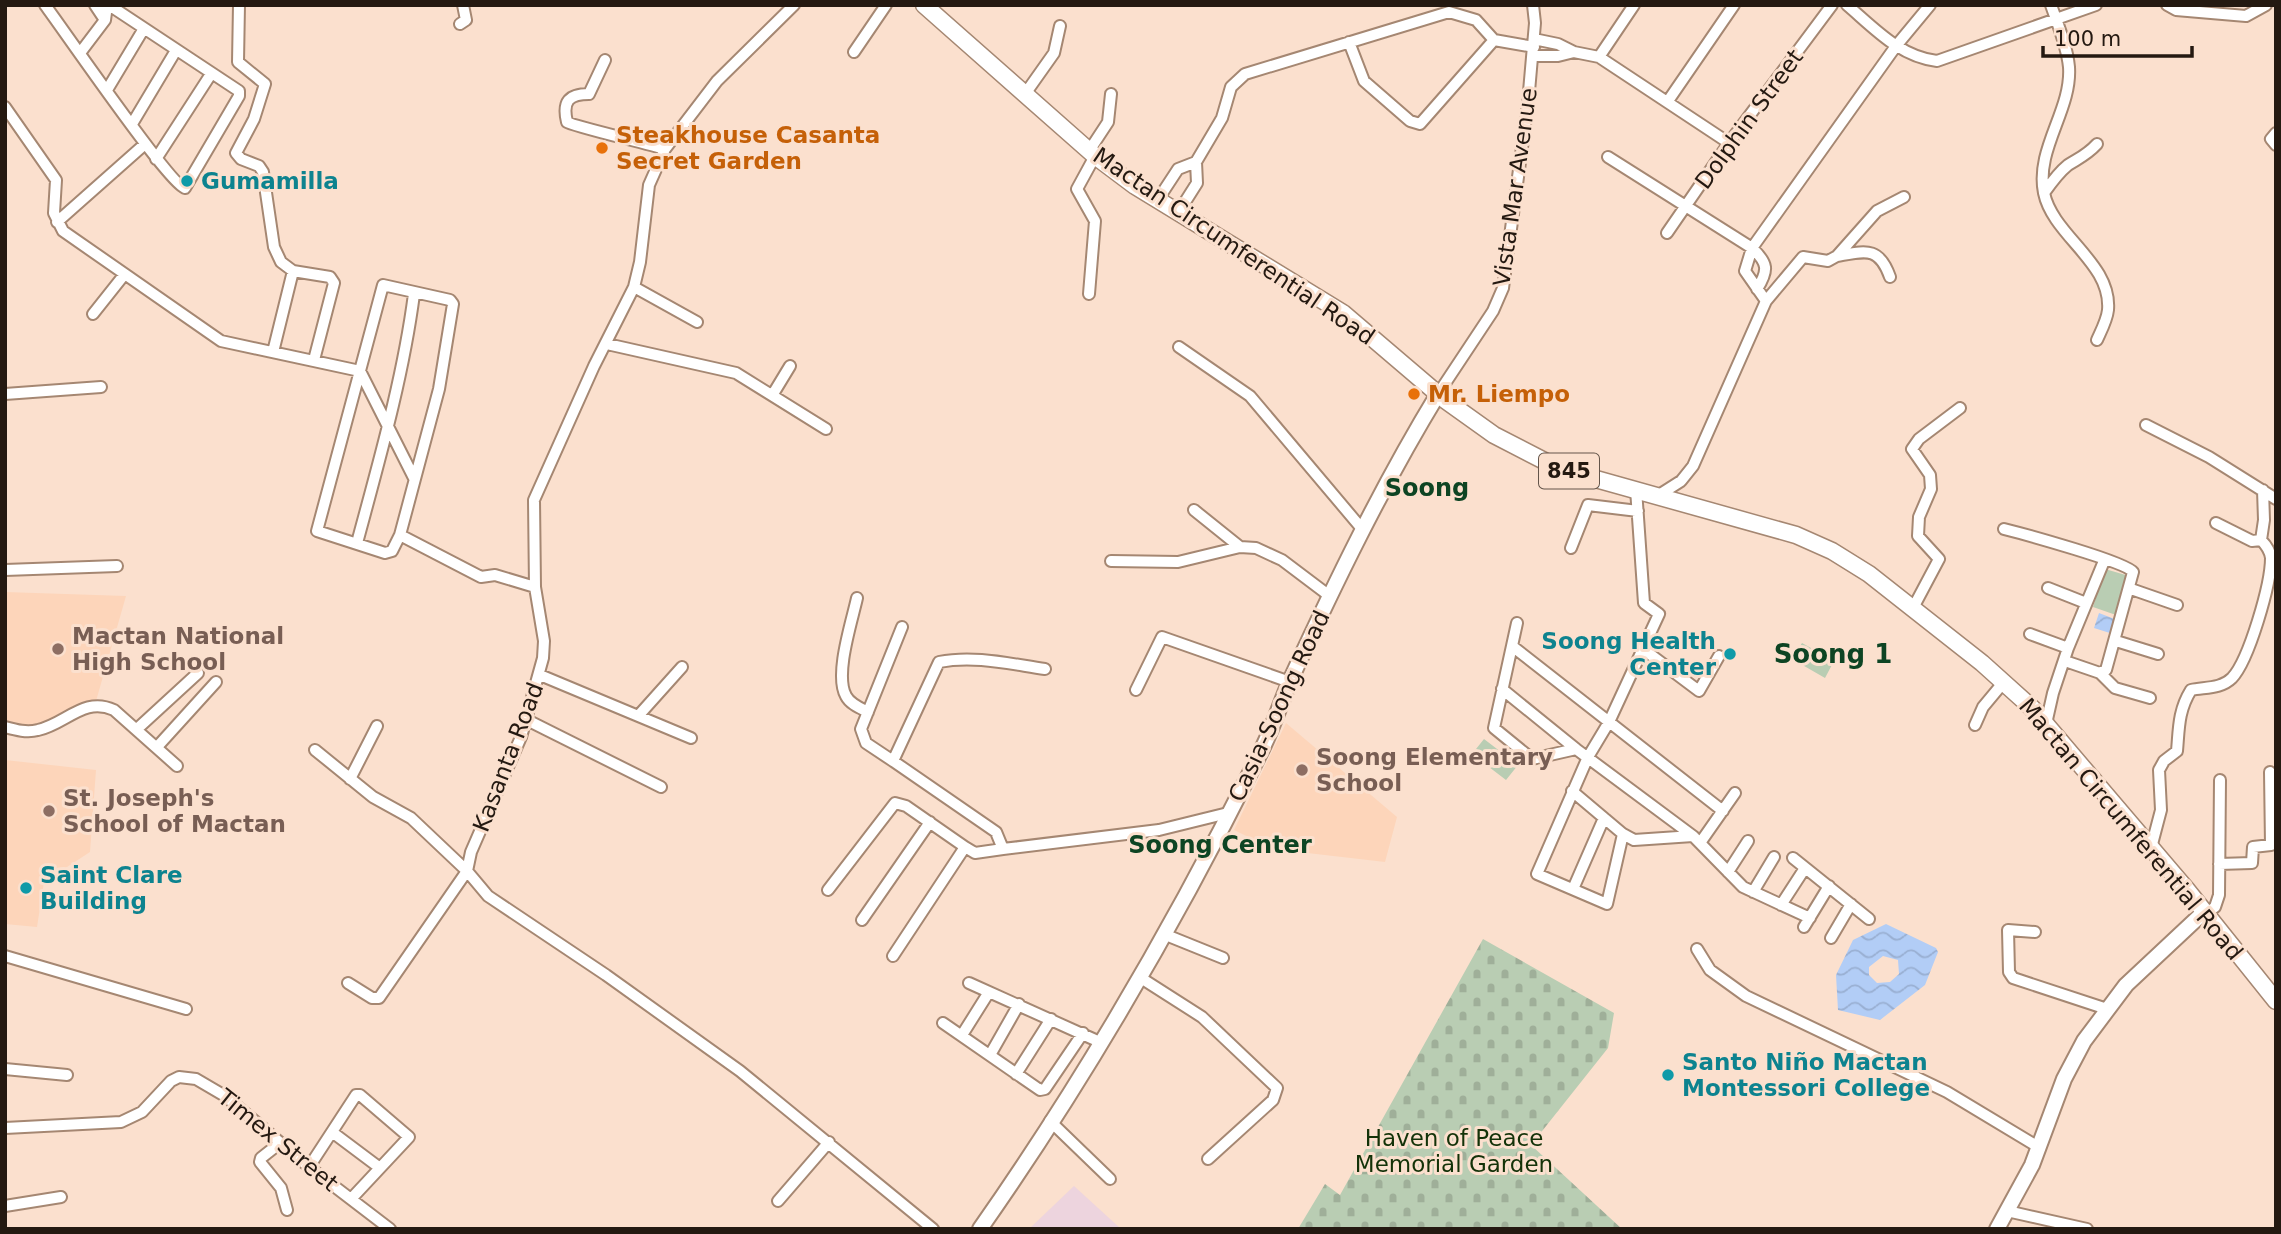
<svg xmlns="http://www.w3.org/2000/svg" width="2281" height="1234" font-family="'DejaVu Sans',sans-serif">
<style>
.industrial{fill:#edd4de}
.built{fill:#fdd5ba}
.cemetery{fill:url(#cemetery-stones)}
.garden{fill:#b9cdb3}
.water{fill:url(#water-waves);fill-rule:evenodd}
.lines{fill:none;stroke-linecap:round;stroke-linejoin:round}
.street-casing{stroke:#a58772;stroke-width:14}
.secondary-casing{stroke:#a58772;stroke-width:18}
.primary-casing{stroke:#a58772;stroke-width:19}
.street{stroke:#fff;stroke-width:10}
.secondary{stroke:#fff;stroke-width:14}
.primary{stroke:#fff;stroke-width:16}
.food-dot{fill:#e8710a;stroke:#fbe0ce;stroke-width:2.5}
.culture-dot{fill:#0f9aa8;stroke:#fbe0ce;stroke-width:2.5}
.education-dot{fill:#8d6e63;stroke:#fbe0ce;stroke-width:2.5}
.labels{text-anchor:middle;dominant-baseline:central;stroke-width:6;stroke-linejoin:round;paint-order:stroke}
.shield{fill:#fbe0ce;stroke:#64554a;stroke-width:2}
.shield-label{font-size:21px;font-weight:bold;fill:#241911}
.street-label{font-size:23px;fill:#241911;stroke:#fbe0ce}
.food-label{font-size:23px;font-weight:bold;fill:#c56008;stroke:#fbe0ce;text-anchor:start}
.culture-label{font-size:23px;font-weight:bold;fill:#0d838f;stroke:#fbe0ce;text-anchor:start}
.education-label{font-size:23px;font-weight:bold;fill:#785e54;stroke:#fbe0ce;text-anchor:start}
.park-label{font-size:23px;fill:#133208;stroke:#fbe0ce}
.neighbourhood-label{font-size:24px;font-weight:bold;fill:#0d4423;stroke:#fbe0ce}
.quarter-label{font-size:26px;font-weight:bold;fill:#0d4423;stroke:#fbe0ce}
</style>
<defs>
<pattern id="cemetery-stones" width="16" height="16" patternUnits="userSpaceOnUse" patternTransform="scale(1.75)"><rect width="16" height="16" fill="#b9cdb3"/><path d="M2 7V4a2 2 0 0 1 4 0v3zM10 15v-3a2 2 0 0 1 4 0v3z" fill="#9faf99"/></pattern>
<pattern id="water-waves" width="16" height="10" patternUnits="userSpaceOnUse" patternTransform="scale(1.75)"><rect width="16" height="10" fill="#b2cdf6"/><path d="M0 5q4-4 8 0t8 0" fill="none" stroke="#99afd2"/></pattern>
</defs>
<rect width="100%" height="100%" fill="#fbe0ce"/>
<!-- industrial -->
<path class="industrial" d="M1074 1186 1121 1229H1029Z"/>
<!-- built -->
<path class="built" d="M5 592 126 596 96 701 34 729 5 723Z
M1286 723 1397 817 1385 862 1273 849 1234 830Z
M5 760 96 770 90 852 44 882 37 927 5 924Z"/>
<!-- cemetery -->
<path class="cemetery" d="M1483 939 1614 1013 1608 1048 1531 1145 1622 1229H1298L1325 1184 1340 1195Z"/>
<!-- garden -->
<path class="garden" d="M2105 569 2129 576 2116 615 2093 607Z
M1802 643 1834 661 1825 678 1792 659Z
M1484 739 1518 765 1506 780 1472 754Z"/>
<!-- water -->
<path class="water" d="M2099 613 2117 620 2113 634 2094 628Z
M1886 924 1936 948 1938 952 1925 985 1880 1020 1838 1010 1836 975 1853 940ZM1883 956 1898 960 1899 974 1890 982 1877 983 1869 975V967Z"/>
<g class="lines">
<!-- street casing -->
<g class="street-casing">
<path id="street" d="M45 5C63 29 170 185 185 188L239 96V91L109 5
M95 5 105 20
M239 5 238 62 265 84 254 119 236 153 241 159 259 166 263 172 274 247 281 262 293 271
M1847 5C1874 28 1900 57 1937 61L2096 5
M2051 5C2058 25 2067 46 2069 67 2072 110 2035 149 2044 193 2053 236 2112 263 2108 310 2107 320 2101 331 2097 340
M2167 5 2176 10 2246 16 2266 5
M460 24 466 20 463 5
M1349 42 1364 81 1410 121 1420 124 1494 40
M854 52 886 5
M1574 52 1599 57 1729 143
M80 53 105 20 107 5
M1533 56H1558L1574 52 1558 44 1534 39
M1599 57 1634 5
M605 60 589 94C569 94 562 101 567 122 572 126 650 144 665 149
M107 90 143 30
M1025 94 1054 53 1060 26
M1668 101 1734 5
M5 107 56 180 54 213 63 231 221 341 360 371 414 478
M132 124 175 52
M2276 133 2271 139 2276 145
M1089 151 1108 122 1111 94
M1608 157 1752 248C1768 263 1769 270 1757 289
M156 159 211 74
M2044 193C2051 183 2058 173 2068 165 2079 158 2087 155 2097 144
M1157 201 1178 169 1196 162
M1178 213 1197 183 1196 162 1222 118 1231 87 1245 74 1449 12 1476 20 1494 40 1534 47
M57 222 145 144
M1667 233 1729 143 1832 5
M1837 256C1866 251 1879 246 1890 277
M383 285 450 300 453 304 439 389 400 535 392 551 385 553 317 531Z
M634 287 697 322
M1089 294 1095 221 1077 189 1095 156
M1766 301 1745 271 1752 248 1896 46 1930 5
M93 314 124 275
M607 344 736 373 826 429
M1179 347 1250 396 1363 530
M273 352 293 271 330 277 334 283 314 360
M5 394 101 387
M773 394 790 366
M1438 394 1493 311 1503 288 1528 103 1535 23 1533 5
M2146 425 2209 457 2276 499
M1659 495 1681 481 1693 466 1766 301 1803 257 1828 261 1837 256 1877 211 1904 197
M1194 510 1240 547 1256 548 1282 560 1331 597
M2216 523 2252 541 2261 540 2264 520 2263 490
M2004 529C2024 534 2126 562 2133 572L2106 670 2100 673 2065 661
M400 535 481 577 495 575 535 587
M357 543C379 461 403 378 414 294
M1571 548 1588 505 1638 511
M1111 561 1178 562 1240 547
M5 570 117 566
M2048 588 2086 603
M2131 589 2177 605
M857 598C852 621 834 675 846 696 850 704 860 708 868 712
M1913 608 1939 559 1918 536 1919 517 1931 489 1930 475 1912 449 1919 439 1960 408
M1517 623 1494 728 1532 759 1576 749 1693 836 1743 887 1810 918
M2030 634 2068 648
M2116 641 2158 654
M1512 646 1723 811
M1643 649 1699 691 1719 656
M1045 669C1010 664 974 655 939 662L893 761 996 832 1003 849 1159 830 1228 813
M2100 673 2115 688 2150 698
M540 675 691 738
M1502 689 1576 749
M1136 690 1162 637 1290 682
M639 715 682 667
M527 720 661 787
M2046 724 2053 693 2068 648 2104 561
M1975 725 1983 707 2003 683
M5 727C16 730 27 733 38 730 66 724 84 696 114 710L177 766
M137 729 198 673
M157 747 216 682
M315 750 373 797 411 818 467 871 488 896 606 975 740 1071 933 1229
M893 761 866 743 861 729 902 627
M350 779 377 726
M1572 791 1623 834 1607 904 1537 874 1588 757 1609 722 1659 614 1644 603 1636 489
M1623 834 1634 840 1693 836
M1700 843 1735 793
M2151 848 2161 810 2159 770 2164 761 2177 751C2179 729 2178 711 2191 690 2205 687 2221 689 2232 678 2249 660 2271 584 2271 558 2270 550 2266 545 2261 540
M1793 858 1869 919
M2219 864 2252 863 2253 847 2271 845 2270 772
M1728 872 1748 841
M1573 889 1604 818
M828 890 895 803 906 806 965 847
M1753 892 1774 857
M1781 905 1805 868
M2205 914 2215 907 2219 895 2220 780
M862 920 930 822
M1804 927 1829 886
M2035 932 2008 930 2009 972 2013 978 2107 1009
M1166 935 1223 958
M1831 938 1851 904
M1697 949 1710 970 1746 996 1947 1092 2040 1148
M5 956 186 1009
M893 956 965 847 975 853 1003 849
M1141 978 1202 1017 1277 1088 1273 1100 1208 1159
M348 983 372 998H379L467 871 471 852 521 737 543 658 544 641 535 587 534 500 594 366 634 287 640 262 649 185 665 149 717 81 794 5
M969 983 1102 1043
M943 1023 1040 1090 1045 1089 1083 1033
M962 1035 989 992
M990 1055 1019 1004
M5 1069 67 1075
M1016 1074 1051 1019
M1050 1121 1110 1179
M5 1128 121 1122 142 1112 171 1081 179 1077 196 1079 225 1096 309 1167 390 1229
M332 1132 380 1168
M280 1143 261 1158 260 1162 281 1188 287 1210
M309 1167 356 1095H360L409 1137 351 1199
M778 1201 829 1142
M5 1206 61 1197
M2007 1211 2087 1229"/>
</g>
<!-- secondary casing -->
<g class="secondary-casing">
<path id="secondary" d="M980 1229C1088 1075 1181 913 1264 745 1274 724 1281 702 1290 681 1335 583 1382 486 1438 394
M1997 1229 2032 1165 2064 1079 2084 1041 2126 985 2204 912"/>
</g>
<!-- primary casing -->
<g class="primary-casing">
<path id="primary" d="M924 5 1095 156 1135 186 1343 313 1445 400 1494 435 1560 469 1796 535 1832 551 1869 574 1982 663 2032 708 2187 890 2276 1001"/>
</g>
<!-- street -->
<use href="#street" class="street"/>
<!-- secondary -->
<use href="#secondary" class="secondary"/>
<!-- primary -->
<use href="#primary" class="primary"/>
</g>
<!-- markers -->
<g class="food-dot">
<circle cx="602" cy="148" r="7"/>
<circle cx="1414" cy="394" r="7"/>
</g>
<g class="culture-dot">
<circle cx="187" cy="181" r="7"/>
<circle cx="1730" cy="654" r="7"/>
<circle cx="26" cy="888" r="7"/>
<circle cx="1668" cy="1075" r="7"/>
</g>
<g class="education-dot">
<circle cx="58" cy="649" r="7"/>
<circle cx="1302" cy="770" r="7"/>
<circle cx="49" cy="811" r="7"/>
</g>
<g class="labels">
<!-- shield labels -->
<rect class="shield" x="1539" y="453.5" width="60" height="35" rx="5"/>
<g class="shield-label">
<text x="1569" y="471">845</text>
</g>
<!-- street labels -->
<g class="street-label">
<text transform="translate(1749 119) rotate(-54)">Dolphin Street</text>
<text transform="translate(1515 187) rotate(-82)">Vista Mar Avenue</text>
<text transform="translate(1234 246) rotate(34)">Mactan Circumferential Road</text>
<text transform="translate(1279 706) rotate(-65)">Casia-Soong Road</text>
<text transform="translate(508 757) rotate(-69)">Kasanta Road</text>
<text transform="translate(2131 829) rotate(50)">Mactan Circumferential Road</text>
<text transform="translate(278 1140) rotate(39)">Timex Street</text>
</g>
<!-- food labels -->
<g class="food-label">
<text x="616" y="135">Steakhouse Casanta<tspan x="616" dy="26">Secret Garden</tspan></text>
<text x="1428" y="394">Mr. Liempo</text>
</g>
<!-- culture labels -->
<g class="culture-label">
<text x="201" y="181">Gumamilla</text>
<text x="1716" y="641" text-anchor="end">Soong Health<tspan x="1716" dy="26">Center</tspan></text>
<text x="40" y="875">Saint Clare<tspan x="40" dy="26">Building</tspan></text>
<text x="1682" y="1062">Santo Niño Mactan<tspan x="1682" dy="26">Montessori College</tspan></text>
</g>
<!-- education labels -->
<g class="education-label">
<text x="72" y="636">Mactan National<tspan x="72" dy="26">High School</tspan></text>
<text x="1316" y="757">Soong Elementary<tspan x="1316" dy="26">School</tspan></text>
<text x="63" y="798">St. Joseph's<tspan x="63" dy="26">School of Mactan</tspan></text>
</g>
<!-- park labels -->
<g class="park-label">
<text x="1454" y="1138">Haven of Peace<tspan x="1454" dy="26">Memorial Garden</tspan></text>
</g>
<!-- neighbourhood labels -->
<g class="neighbourhood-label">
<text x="1427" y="488">Soong</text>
<text x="1220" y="845">Soong Center</text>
</g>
<!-- quarter labels -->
<g class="quarter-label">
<text x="1833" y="654">Soong 1</text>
</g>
</g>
<!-- border -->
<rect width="2281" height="1234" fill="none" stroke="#241911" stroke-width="14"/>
<!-- scale -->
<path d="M2043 46v10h149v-10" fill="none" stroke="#241911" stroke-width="3.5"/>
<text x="2054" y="46" font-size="21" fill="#241911" stroke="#fbe0ce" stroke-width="5" paint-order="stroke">100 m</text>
</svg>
